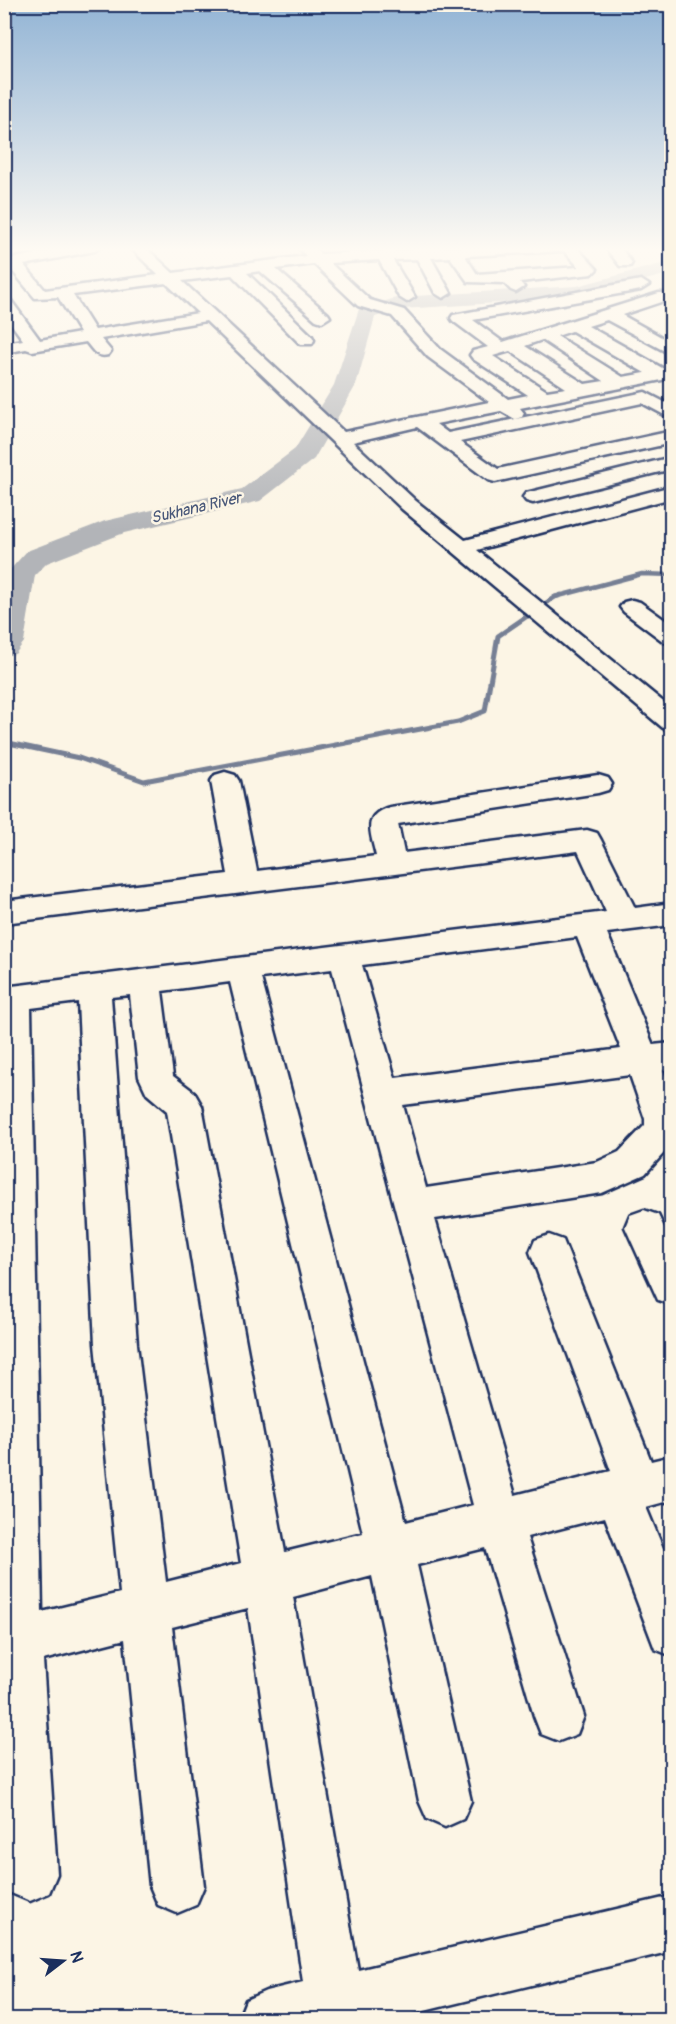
<svg xmlns="http://www.w3.org/2000/svg" width="676" height="2024" font-family="Pangolin,sans-serif">
<style>
.lines{fill:none;stroke-linecap:round;stroke-linejoin:round}
.stream-far1{stroke:#767f94;stroke-width:4.5}
.stream{stroke:#767f94;stroke-width:5}
.river{fill:#b2b4b8;fill-rule:evenodd}
.minor-casing{stroke:#1b2f5e;stroke-width:5}
.minor{fill:#fcf5e5;fill-rule:evenodd}
.labels{text-anchor:middle;dominant-baseline:central;stroke-width:5;stroke-linejoin:round;paint-order:stroke}
.far-water-label{font-size:16px;font-style:italic;fill:#485779;stroke:#fcf5e5}
</style>
<rect width="100%" height="100%" fill="#fcf5e5"/>
<filter id="ink" filterUnits="userSpaceOnUse"><feTurbulence type="fractalNoise" baseFrequency=".0167" numOctaves="2"/><feDisplacementMap in="SourceGraphic" scale="12" xChannelSelector="R" yChannelSelector="G"/><feConvolveMatrix kernelMatrix="1 2 1 2 8 2 1 2 1" color-interpolation-filters="sRGB"/></filter>
<g filter="url(#ink)">
<g class="lines">
<!-- stream-far1 -->
<path class="stream-far1" d="M555 597 642 574 672 575"/>
<!-- stream -->
<path class="stream" d="M4 742 79 758 144 781 458 722 485 711 498 636 555 597 561 595"/>
<!-- river -->
<path class="river" d="M672 261V273L577 298 401 309 375 317 356 385 314 459 260 501 124 533 47 563 35 575 24 642 15 654 4 656V585L7 573 27 551 105 521 242 489 295 449 334 385 359 309 399 297 577 286Z"/>
<!-- minor casing -->
<g class="minor-casing">
<path id="minor" d="M72 247H101L94 251 24 265 45 290 158 275 130 247H145L173 273 306 256 300 249 301 247H313L321 254 412 250 411 247H425L427 249 444 247H576L597 269 592 274 520 282 524 287 516 292 511 290 504 283 468 282 450 257 431 258 451 293 443 298 435 293 417 259 393 260 415 297 407 302 399 297 379 260 330 263 370 300 404 310 440 349 508 399 528 395 473 359 470 355 473 351 488 347 453 321 451 318 453 315 641 280 649 285 641 290 473 320 503 342 659 293H672V304L664 301 622 315 672 343V355L607 320 588 326 664 369 672 368V378L520 408 524 413 522 417 515 419 501 411 436 424 448 433 645 392 672 406V419L642 403 460 442 498 469 672 431V443L495 482 488 480 417 427 353 442 416 501 465 540 672 486V498L477 550 672 709V730L663 728 402 509 206 321 101 339 111 351 108 355C96 358 93 350 86 342L32 351 26 349 4 353V343L23 340 4 314V297L10 299 40 340 80 333 58 297 35 298 10 268 4 269V260ZM564 251 579 267 477 274 465 256ZM314 264 358 306 392 316 428 357 489 402 344 432 182 281 232 275 300 344H312L314 340 312 336 247 273 260 271 316 320 322 322 330 317 328 314 276 269ZM166 283 198 313 95 330 73 295ZM572 331 645 373 623 377 557 336ZM542 340 604 381 585 384 525 346ZM510 351 566 388 547 391 493 356Z
M605 247H620L632 263 630 266H620Z
M672 457V469L533 503 526 501 523 497 526 493Z
M632 600 640 602 672 625V644L664 642 624 612 620 607 624 602Z
M225 772 235 775 239 781 257 871 376 856C371 833 361 815 390 807L598 775 608 778 612 784 608 790 598 793 398 824 404 853 587 830 597 833 601 840 635 908 672 903V925L607 933 653 1045 672 1043V1069L663 1070 672 1094V1144L645 1174 602 1193 435 1219 515 1495 611 1471 530 1252 535 1240 549 1235 563 1240 651 1461 672 1456V1500L646 1507 672 1570V1656L655 1649 605 1517 527 1537 584 1716 577 1734 559 1741 541 1734 534 1716 485 1548 417 1565 471 1801 463 1819 445 1827 427 1819 419 1801 372 1576 293 1597 358 1970 672 1896V1951L387 2020H238L246 2000 266 1991 303 1982 248 1608 172 1627 204 1886 196 1905 177 1913 158 1905 150 1886 125 1639 43 1660 57 1874 49 1893 30 1901 11 1893 4 1877V987L606 912 578 851 4 923V901L228 874 211 781 215 775ZM577 937 621 1049 395 1078 362 965ZM332 969 473 1505 406 1522 261 978ZM230 982 363 1533 285 1552 202 1106 194 1092 173 1076 162 991ZM130 995 139 1077 147 1094 167 1111 241 1563 166 1582 137 1344 111 997ZM78 1002 95 1344 120 1593 42 1612 31 1008ZM630 1075 645 1119V1125L619 1152 597 1162 426 1188 403 1105Z
M644 1210 658 1215 672 1244V1305L658 1300 625 1227 630 1215Z"/>
</g>
<!-- minor -->
<use href="#minor" class="minor"/>
</g>
</g>
<!-- sky -->
<linearGradient id="sky" x2="0" y2="1"><stop stop-color="#92b4d5"/><stop offset="0.47" stop-color="#fefaf3"/><stop offset="1" stop-color="#fefaf3" stop-opacity="0"/></linearGradient>
<rect width="676" height="530" fill="url(#sky)"/>
<g class="labels">
<!-- far-water labels -->
<g class="far-water-label">
<text transform="translate(196 508) rotate(-13)">Sukhana River</text>
</g>
</g>
<!-- margin -->
<rect width="676" height="2024" fill="none" stroke="#fcf5e5" stroke-width="24"/>
<rect x="12" y="12" width="652" height="2000" fill="none" stroke="#1b2f5e" stroke-width="2" filter="url(#ink)"/>
<!-- north arrow -->
<g transform="translate(63 1961) rotate(73)" stroke="#fcf5e5" stroke-width="4.5" paint-order="stroke">
<path d="M0-4.5L10 22L0 15L-10 22Z" fill="#1b2f5e"/>
<text y="-9" font-size="16" font-weight="bold" text-anchor="middle" fill="#1b2f5e">N</text>
</g>
</svg>
